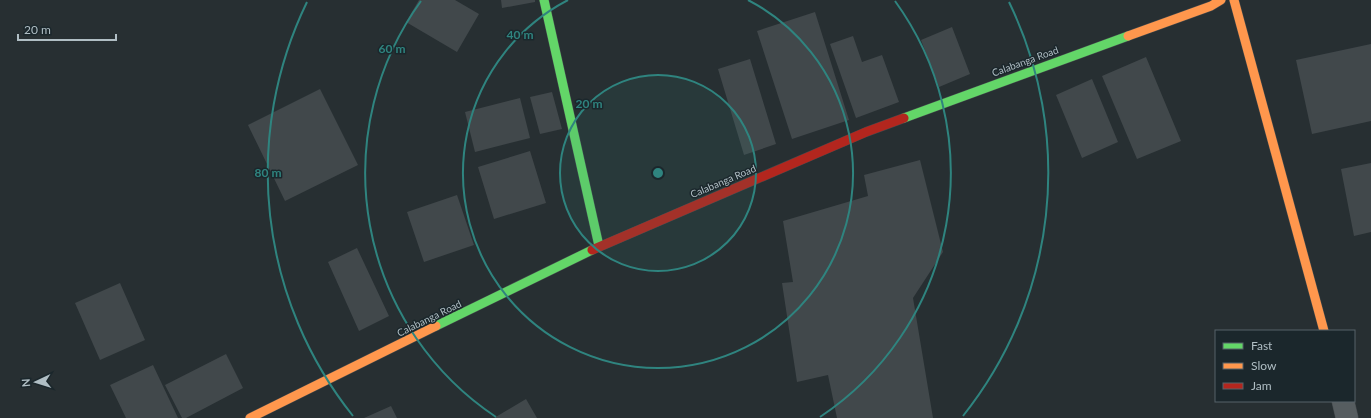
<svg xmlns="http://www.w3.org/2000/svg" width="1371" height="418" font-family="Lato,sans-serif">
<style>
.building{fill:#41484b}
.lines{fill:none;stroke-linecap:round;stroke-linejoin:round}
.street-casing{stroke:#444a4d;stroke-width:23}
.fast-casing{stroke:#444a4d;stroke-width:10}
.slow-casing{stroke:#444a4d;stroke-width:10}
.jam-casing{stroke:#444a4d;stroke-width:10}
.street{stroke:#565d60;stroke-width:22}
.fast{stroke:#63d668;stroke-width:9}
.slow{stroke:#ff974d;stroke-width:9}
.jam{stroke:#b3261e;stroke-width:9}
.ring{fill:none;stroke:#2f847f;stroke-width:2}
.labels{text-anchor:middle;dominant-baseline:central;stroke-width:3;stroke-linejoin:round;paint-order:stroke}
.street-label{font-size:10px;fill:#b0bec4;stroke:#1b272c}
.centre{fill:#2f847f;stroke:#1b272c;stroke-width:2}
.ring-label{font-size:12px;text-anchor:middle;font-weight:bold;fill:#2f847f;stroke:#1b272c;stroke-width:3;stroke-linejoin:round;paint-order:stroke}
</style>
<rect width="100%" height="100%" fill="#272f32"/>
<!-- building -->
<path class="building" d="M419 0H455L479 14 457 52 406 22Z
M501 0H535V2L502 8Z
M815 12 849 120 792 139 757 31Z
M952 27 970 74 939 87 921 40Z
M853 36 862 62 882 55 899 102 856 118 830 44Z
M1371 44V121L1312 134 1296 60Z
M1146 57 1181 141 1137 159 1102 76Z
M750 59 776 144 744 155 718 69Z
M1092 79 1118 142 1082 158 1056 95Z
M320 89 358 165 285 201 248 125Z
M552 92 562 129 540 134 530 97Z
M520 98 530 138 475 152 465 112Z
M530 151 546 203 494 219 478 167Z
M920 160 943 252 913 298 933 418H837L828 375 797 382 782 283 793 282 783 221 868 196 864 175Z
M1371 163V232L1354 236 1341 169Z
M457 195 474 245 424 262 407 212Z
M357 248 389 316 359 331 328 262Z
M120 283 145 340 100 360 75 303Z
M226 354 243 388 186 418H182L165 385Z
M153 365 178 418H126L110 385Z
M526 399 537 418H494Z
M391 406 397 418H364Z"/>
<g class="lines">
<!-- street casing -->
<g class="street-casing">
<path id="street" d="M1343 401 1347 418"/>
</g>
<!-- fast casing -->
<g class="fast-casing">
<path id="fast" d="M544 0 599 246
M904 118 1128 36
M436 326 592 250"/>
</g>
<!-- slow casing -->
<g class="slow-casing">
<path id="slow" d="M1234 0 1324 331
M1128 36 1211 6 1221 0
M250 418 436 326"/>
</g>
<!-- jam casing -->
<g class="jam-casing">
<path id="jam" d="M592 250 866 132 904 118"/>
</g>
<!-- street -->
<use href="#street" class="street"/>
<!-- fast -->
<use href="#fast" class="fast"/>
<!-- slow -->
<use href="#slow" class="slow"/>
<!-- jam -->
<use href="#jam" class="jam"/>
</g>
<!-- distance rings -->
<circle cx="658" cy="173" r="98" fill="#2f847f" fill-opacity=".12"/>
<g class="ring">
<circle cx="658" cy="173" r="98"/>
<path d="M748 0A195 195 0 1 1 568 0"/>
<path d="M496 417A293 293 0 0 1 421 1M895 1A293 293 0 0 1 820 417"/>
<path d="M353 416A390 390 0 0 1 307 2M1009 2A390 390 0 0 1 963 416"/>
</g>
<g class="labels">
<!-- street labels -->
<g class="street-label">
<text transform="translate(1025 61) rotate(-20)">Calabanga Road</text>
<text transform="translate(723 181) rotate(-23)">Calabanga Road</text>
<text transform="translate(429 318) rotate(-26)">Calabanga Road</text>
</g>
</g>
<circle cx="658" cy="173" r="6" class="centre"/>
<g class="ring-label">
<text x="520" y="39">40 m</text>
<text x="392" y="53">60 m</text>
<text x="589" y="108">20 m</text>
<text x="268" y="177">80 m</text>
</g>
<!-- legend -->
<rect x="1215" y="330" width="140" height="72" fill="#1b272c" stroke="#576369"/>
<rect x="1223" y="343" width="20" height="6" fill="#63d668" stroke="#576369"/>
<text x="1251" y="350" font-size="12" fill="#b0bec4">Fast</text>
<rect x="1223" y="363" width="20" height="6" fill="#ff974d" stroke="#576369"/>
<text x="1251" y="370" font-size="12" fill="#b0bec4">Slow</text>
<rect x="1223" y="383" width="20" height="6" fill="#b3261e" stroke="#576369"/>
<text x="1251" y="390" font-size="12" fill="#b0bec4">Jam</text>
<!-- north arrow -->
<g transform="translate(36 382) rotate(266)" stroke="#1b272c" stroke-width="3" paint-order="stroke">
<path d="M0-3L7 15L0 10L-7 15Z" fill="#b0bec4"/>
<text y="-6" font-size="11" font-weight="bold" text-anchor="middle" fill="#b0bec4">N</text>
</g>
<!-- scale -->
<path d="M18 34v6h98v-6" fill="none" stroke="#b0bec4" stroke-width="2"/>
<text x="24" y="34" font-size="12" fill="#b0bec4" stroke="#1b272c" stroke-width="3" paint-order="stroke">20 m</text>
</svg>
